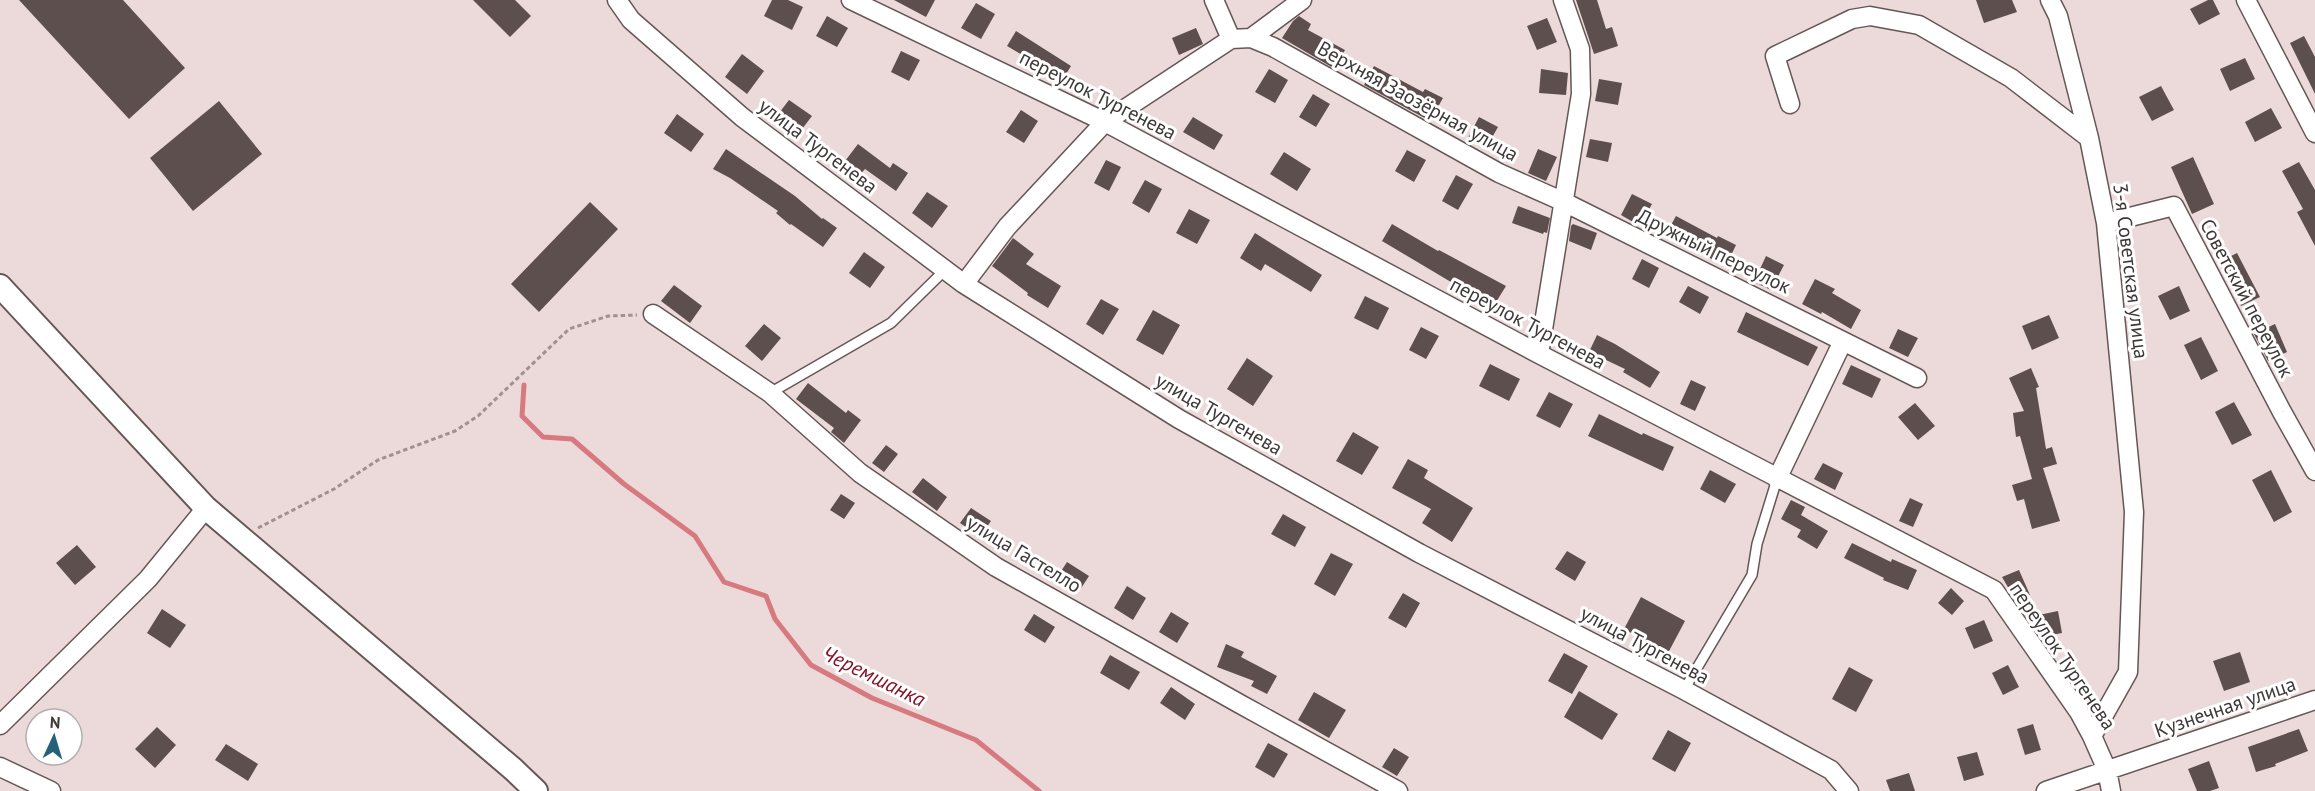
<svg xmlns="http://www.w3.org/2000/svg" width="2315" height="791" font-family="'PT Sans',sans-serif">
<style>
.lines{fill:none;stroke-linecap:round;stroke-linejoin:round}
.stream{stroke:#d77a7f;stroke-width:5}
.building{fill:#5e4f4f}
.service-casing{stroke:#665757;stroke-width:12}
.minor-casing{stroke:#665757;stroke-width:21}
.tertiary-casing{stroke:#665757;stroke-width:26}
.path{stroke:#9e9191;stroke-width:3;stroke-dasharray:4.5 3;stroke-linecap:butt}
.service{stroke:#fff;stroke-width:9}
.minor{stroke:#fff;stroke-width:18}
.tertiary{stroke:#fff;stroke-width:22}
.labels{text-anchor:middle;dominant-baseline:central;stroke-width:6;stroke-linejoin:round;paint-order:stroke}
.street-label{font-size:20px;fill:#3f3838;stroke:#fff}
.water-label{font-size:21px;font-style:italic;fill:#85142a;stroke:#fff}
</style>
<rect width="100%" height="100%" fill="#ecdada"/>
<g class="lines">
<!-- stream -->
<path class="stream" d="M524 385 522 416 543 437 572 439 624 484 695 536 724 582 766 596 775 619 811 665 872 698 976 740 1039 791"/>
</g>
<!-- building -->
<path class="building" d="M19 0H123L185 68 129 119Z
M473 0H515L531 16 510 37Z
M772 0H788L803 7 792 30 764 16Z
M894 0H935L926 17Z
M1576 0H1597L1606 29 1612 27 1618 46 1594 54Z
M1976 0H2012L2017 12 1984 23Z
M2208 0H2213L2220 14 2199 25 2190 9Z
M976 3 995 14 981 39 961 28Z
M827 16 848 28 837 47 816 36Z
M1299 16 1311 24 1308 30 1345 50 1335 69 1282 38 1293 21Z
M1547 18 1557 42 1537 50 1527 26Z
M1196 28 1203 44 1179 55 1172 38Z
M1016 31 1071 66 1060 84 1042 73 1044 68 1007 46Z
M2304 36 2315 57V94L2290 43Z
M901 51 920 60 909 81 891 72Z
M742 54 764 71 747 94 725 77Z
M2245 58 2255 79 2230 91 2220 69Z
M1374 66 1423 92 1425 89 1443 98 1430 121 1364 85Z
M1269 69 1288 80 1275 103 1255 92Z
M1541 69 1568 73 1566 95 1539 93Z
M1599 79 1622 83 1618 105 1595 101Z
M2161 86 2174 110 2152 121 2139 97Z
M1313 94 1330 104 1316 127 1299 117Z
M789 100 812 116 799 133 776 117Z
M219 101 262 154 193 211 150 158Z
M2271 108 2282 128 2255 142 2245 122Z
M1021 110 1038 121 1024 143 1006 132Z
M677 114 704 134 691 152 664 133Z
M1193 117 1223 135 1214 150 1183 132Z
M1479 117 1498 127 1486 148 1468 138Z
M1590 139 1612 143 1608 162 1586 157Z
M858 144 890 168 893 163 908 173 896 191 865 169 858 177 842 165Z
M726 149 795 196 822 219 823 218 837 228 823 247 791 224 790 225 776 213 778 211 730 178 713 169Z
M1538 149 1557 157 1546 181 1528 173Z
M1407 150 1426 160 1414 182 1395 171Z
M1284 152 1311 169 1297 191 1270 174Z
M2193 157 2214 204 2192 214 2171 167Z
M1106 160 1121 167 1109 191 1094 183Z
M2299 162 2315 190V246L2297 212 2303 209 2282 171Z
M1456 175 1473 184 1458 210 1442 201Z
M1145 180 1162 189 1149 213 1132 203Z
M927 192 948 206 932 228 912 213Z
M1632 194 1652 204 1640 226 1621 215Z
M590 202 618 229 539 312 511 284Z
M1518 206 1550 218 1547 233 1544 232 1543 234 1512 223Z
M1189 209 1210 220 1197 244 1176 233Z
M1676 216 1717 238 1718 236 1736 245 1726 266 1665 236Z
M1392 224 1438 251 1439 250 1506 286 1493 307 1382 241Z
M1573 224 1597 233 1591 250 1569 241 1571 226Z
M1255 233 1322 275 1311 292 1265 264 1261 271 1240 258Z
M1013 238 1034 254 1026 264 1061 286 1048 308 1027 295 1028 293 992 266Z
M864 252 885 267 870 288 849 273Z
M2237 253 2260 297 2241 306 2219 262Z
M1766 256 1784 265 1771 290 1754 282Z
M1642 259 1659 268 1649 288 1632 279Z
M1815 279 1835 289 1832 293 1861 310 1851 329 1822 312 1821 314 1802 304Z
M674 285 702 306 690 323 661 301Z
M1688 286 1709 297 1700 314 1679 302Z
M2179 286 2190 311 2170 320 2158 296Z
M1365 296 1389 308 1378 330 1354 318Z
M1101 299 1119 309 1103 335 1086 324Z
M1153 310 1180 325 1163 355 1136 340Z
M1746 312 1818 347 1808 366 1737 332Z
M2049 315 2059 338 2032 350 2022 326Z
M764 324 781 338 762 361 745 346Z
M2275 324 2287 352 2268 361 2254 334Z
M1421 327 1439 336 1426 359 1409 350Z
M1898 329 1918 338 1908 357 1889 348Z
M1597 335 1615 344 1660 372 1650 388 1623 372 1625 369 1589 352Z
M2201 337 2218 371 2201 380 2184 345Z
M1247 358 1273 376 1253 406 1227 389Z
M1490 364 1520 379 1509 401 1479 386Z
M1851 365 1881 379 1872 398 1842 384Z
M2031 368 2039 387 2036 388 2046 449 2052 447 2057 464 2043 468 2060 521 2032 529 2024 499 2017 501 2012 485 2032 479 2020 436 2016 437 2013 413 2024 411 2009 378Z
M1691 380 1706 387 1695 411 1680 404Z
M808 383 846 413 848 410 861 420 844 443 831 432 834 428 796 399Z
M1549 392 1573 404 1560 428 1536 416Z
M2234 402 2252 435 2232 445 2215 412Z
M1915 403 1935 426 1918 440 1898 417Z
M1599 414 1642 435 1643 433 1674 447 1663 471 1588 436Z
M1353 432 1379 447 1362 475 1336 461Z
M886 445 898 454 884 472 872 463Z
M1408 459 1428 470 1424 478 1473 508 1452 542 1422 523 1431 509 1392 488Z
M1823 463 1843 473 1835 490 1814 479Z
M1710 470 1736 484 1725 503 1700 489Z
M2271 470 2292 512 2274 522 2252 480Z
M923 478 947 497 937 511 912 492Z
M841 494 855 503 844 519 830 510Z
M1910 498 1923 504 1913 527 1899 521Z
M1791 500 1805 507 1801 515 1828 531 1817 549 1797 537 1801 530 1781 519Z
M971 508 991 521 980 537 960 523Z
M1283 514 1306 527 1295 547 1271 534Z
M1852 543 1891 562 1892 559 1917 570 1908 590 1883 580 1884 578 1844 558Z
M77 545 96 567 75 585 56 563Z
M1567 551 1586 562 1575 581 1555 569Z
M1331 553 1353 564 1335 596 1314 584Z
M1067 562 1089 576 1078 593 1056 579Z
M2019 570 2030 595 2016 601 2002 577Z
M1127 586 1146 598 1133 620 1114 608Z
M1951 588 1964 601 1952 615 1938 603Z
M1403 593 1420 603 1406 628 1388 618Z
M1641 597 1685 621 1668 653 1624 629Z
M162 609 186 625 170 648 147 633Z
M2058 611 2062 633 2041 637 2037 632 2034 616Z
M1171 612 1189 623 1177 643 1159 632Z
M1034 614 1055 627 1045 643 1024 630Z
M1984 620 1993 641 1974 649 1965 628Z
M1226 644 1244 652 1241 657 1277 676 1267 694 1251 686 1254 681 1217 667Z
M2240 652 2250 682 2224 691 2213 661Z
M1564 653 1588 666 1572 694 1548 681Z
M1110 655 1140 672 1129 690 1100 673Z
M2008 665 2019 687 2003 695 1992 673Z
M1849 667 1873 680 1856 712 1832 699Z
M1171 687 1195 704 1185 720 1160 703Z
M1579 691 1618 714 1602 740 1564 717Z
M1314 692 1346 710 1329 738 1298 720Z
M2033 724 2041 750 2025 755 2017 729Z
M157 727 176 745 155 768 135 749Z
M2299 729 2308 751 2275 764 2276 766 2256 772 2248 747Z
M1668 730 1691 743 1675 772 1652 759Z
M1268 743 1288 754 1274 778 1255 767Z
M226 744 258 764 248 781 215 760Z
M1394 748 1409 757 1397 776 1382 767Z
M1977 752 1984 775 1964 781 1957 757Z
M2209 761 2219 788 2210 791H2197L2188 769Z
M1909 773 1915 791H1890L1886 780Z"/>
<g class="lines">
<!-- service casing -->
<g class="service-casing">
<path id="service" d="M770 393 891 323 945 270
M1684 690 1752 575 1757 544 1777 479"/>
</g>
<!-- minor casing -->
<g class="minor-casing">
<path id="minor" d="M617 0 631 20 742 117 964 284 1179 419 1419 553 1684 690 1831 770 1849 791
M851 0 1105 122 1539 354 1994 590 2079 712 2092 736 2107 770 2111 791
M1214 0 1231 39
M2050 0 2058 16 2089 138 2106 223 2134 512 2128 672 2092 736
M2246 0 2315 133
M1251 38 1273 47 1499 173 1564 202 1917 378
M1790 104 1775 56 1852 19 1870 16 1919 25 2011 78 2089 138
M2106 223 2174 206 2282 412 2315 471
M964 284 1007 227 1105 122 1231 39 1251 38 1302 0
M653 314 770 393 860 473 996 567 1240 704 1398 791
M1539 354 1581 94 1580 49 1563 0
M1777 479 1843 341
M0 725 148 579 206 508
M0 767 51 791
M2046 791 2315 700"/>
</g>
<!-- tertiary casing -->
<g class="tertiary-casing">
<path id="tertiary" d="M0 286 206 508 513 769 536 791"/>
</g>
<!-- path -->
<path class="path" d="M258 528 334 489 378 460 455 431 478 416 569 329 608 316 637 315"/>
<!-- service -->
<use href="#service" class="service"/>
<!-- minor -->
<use href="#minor" class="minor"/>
<!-- tertiary -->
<use href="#tertiary" class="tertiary"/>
</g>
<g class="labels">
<!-- street labels -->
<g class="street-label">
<text transform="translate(1098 95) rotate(27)">переулок Тургенева</text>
<text transform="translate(1418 101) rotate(29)">Верхняя Заозёрная улица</text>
<text transform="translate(818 146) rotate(37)">улица Тургенева</text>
<text transform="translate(1714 251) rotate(26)">Дружный переулок</text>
<text transform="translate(2131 271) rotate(83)">3-я Советская улица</text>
<text transform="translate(2247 298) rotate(62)">Советский переулок</text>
<text transform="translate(1528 323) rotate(28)">переулок Тургенева</text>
<text transform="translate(1219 414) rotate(30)">улица Тургенева</text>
<text transform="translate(1024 554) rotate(31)">улица Гастелло</text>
<text transform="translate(1645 645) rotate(28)">улица Тургенева</text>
<text transform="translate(2063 656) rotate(56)">переулок Тургенева</text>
<text transform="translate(2225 707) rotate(-19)">Кузнечная улица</text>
</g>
<!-- water labels -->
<g class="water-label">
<text transform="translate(874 676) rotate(26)">Черемшанка</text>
</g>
</g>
<!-- north arrow -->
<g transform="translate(54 737) rotate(4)"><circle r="28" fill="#ffffff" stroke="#b2afaf" stroke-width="1.5"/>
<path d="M0-4.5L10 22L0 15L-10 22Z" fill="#256279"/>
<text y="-9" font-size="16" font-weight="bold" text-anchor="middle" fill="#3f3838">N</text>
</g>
</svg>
